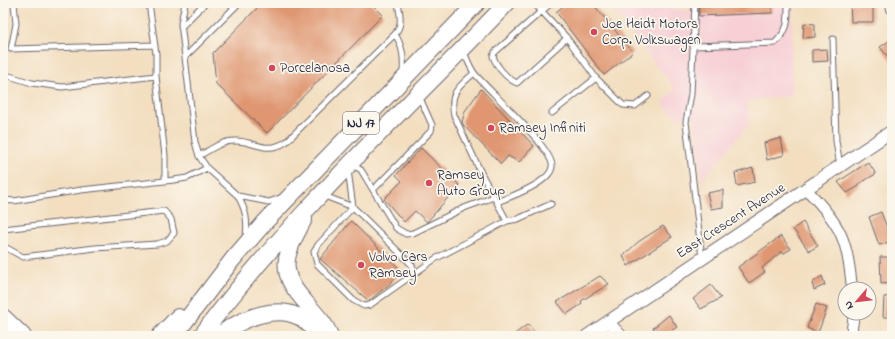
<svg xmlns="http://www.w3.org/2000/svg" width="895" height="339" font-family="'Indie Flower',sans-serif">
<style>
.built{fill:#f7cfd4}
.building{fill:#df9671}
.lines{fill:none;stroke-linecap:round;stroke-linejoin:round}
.service-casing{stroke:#6b646a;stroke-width:7}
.minor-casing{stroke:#6b646a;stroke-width:12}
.tertiary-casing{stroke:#6b646a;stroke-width:14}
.trunk-casing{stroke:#6b646a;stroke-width:18}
.service{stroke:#fff;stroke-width:5}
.minor{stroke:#fff;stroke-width:10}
.tertiary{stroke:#fff;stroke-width:12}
.trunk{stroke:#fff;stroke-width:16}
.poi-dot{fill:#d1495b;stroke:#fbf7ec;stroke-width:1.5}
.labels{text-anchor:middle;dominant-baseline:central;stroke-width:3.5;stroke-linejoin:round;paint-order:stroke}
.shield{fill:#fbf7ec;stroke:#636270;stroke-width:1}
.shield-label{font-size:13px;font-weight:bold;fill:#22223b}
.poi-label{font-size:14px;fill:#22223b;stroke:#fbf7ec;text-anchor:start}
.street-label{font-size:14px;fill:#22223b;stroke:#fbf7ec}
</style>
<rect width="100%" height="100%" fill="#fbf7ec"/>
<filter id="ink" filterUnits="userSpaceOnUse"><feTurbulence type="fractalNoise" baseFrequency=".025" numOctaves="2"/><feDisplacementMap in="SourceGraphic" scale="8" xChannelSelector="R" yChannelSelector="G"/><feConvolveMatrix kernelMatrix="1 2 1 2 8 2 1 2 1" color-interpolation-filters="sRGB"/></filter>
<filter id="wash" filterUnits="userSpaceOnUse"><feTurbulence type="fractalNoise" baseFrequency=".012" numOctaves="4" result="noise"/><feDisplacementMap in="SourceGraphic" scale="16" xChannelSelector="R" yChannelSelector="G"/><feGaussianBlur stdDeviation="0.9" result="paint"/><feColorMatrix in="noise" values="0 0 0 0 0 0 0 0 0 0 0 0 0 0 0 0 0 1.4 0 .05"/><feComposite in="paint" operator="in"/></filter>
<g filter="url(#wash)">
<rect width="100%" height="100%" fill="#f3dec0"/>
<!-- built -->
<path class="built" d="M607 3H633L690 11V3H793L791 96 747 101 750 123 702 181 694 116 677 118 662 103 675 89Z"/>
<g id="blocks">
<!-- building -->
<path class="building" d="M262 3H371L383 15 267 133 216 84 213 53Z
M567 3H592L633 52 604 75 556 12Z
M699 3H772V13L699 16Z
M850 3H873V22H851Z
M804 23 815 24V37L803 38Z
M892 39V62L880 47Z
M827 49 828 61 812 62V50Z
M481 89 534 146 519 162 508 156 501 164 464 126 462 122 465 111Z
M781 138 784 155 767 160 764 143Z
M421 148 459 185 427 222 415 211 404 222 384 199 402 181 396 175Z
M868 162 876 174 858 184 859 186 847 193 838 182Z
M753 168 755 182 737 186 735 173Z
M723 190V207L711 209 707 193Z
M881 212 892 241 879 245 869 217Z
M351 221 401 270 392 282 369 301 320 259Z
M803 222 818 246 809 251 793 229Z
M663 226 672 237 628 266 623 256 638 242Z
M781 236 791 249 784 253 781 252 762 268 765 272 749 283 738 267Z
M880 257H892V283L881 284Z
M600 276 609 284 581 301 582 304 567 314 557 302Z
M822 276 825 285 814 290 812 283Z
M711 285 721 298 701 309 693 299Z
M892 296V317H883L884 297Z
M816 304 827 308 818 333 807 328Z
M669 315 677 327 663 336H659L653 328Z
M528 324 537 336H512Z"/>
</g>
</g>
<g filter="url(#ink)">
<use href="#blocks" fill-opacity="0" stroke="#6b646a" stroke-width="1"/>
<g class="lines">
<!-- service casing -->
<g class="service-casing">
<path id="service" d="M14 3 16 24 11 49 155 45
M185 3 181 23 195 142 199 156 207 168 238 196 269 202 280 198
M534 3 567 38 596 78 623 105 635 106 648 96
M551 3 495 52 493 56C496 66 507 79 517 83L567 38
M695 3 691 94 686 122 702 258
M181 27 205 3
M395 34C403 47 404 58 403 73
M833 39 836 141 840 166
M694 46 775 43C789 29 788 22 788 3
M464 52C467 59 470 68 475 74 488 90 555 150 552 167 550 183 510 197 497 202
M185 57 239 3
M474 73C459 87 449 92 454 115L482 175 507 221 518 219 551 204
M3 74 32 83 62 87 156 76V54L149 3
M156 76 165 156V181
M552 113 596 78
M199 156C210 150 221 141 234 141 254 140 265 155 286 142L395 34C403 24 400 15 398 3
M353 165 361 170 396 228 406 234 413 233 464 208 494 197
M373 190 431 131 432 125 419 96
M322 195 353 207 348 170
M238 196C246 211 248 220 246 237
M3 200 14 201 81 190 174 180 187 178 207 168
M3 229 164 211 171 219 174 233 167 241 157 244 95 248 23 257 3 246
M414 272 412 265 353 207 318 245 314 252 317 264 353 300 364 306 370 305 435 259 507 221"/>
</g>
<!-- minor casing -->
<g class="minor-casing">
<path id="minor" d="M891 3 892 9
M807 190C841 225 848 240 852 289
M608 321 622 336
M851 336 854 313"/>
</g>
<!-- tertiary casing -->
<g class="tertiary-casing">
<path id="tertiary" d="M587 336 892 131"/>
</g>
<!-- trunk casing -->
<g class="trunk-casing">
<path id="trunk" d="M304 219C298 231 289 245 287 259 282 291 320 309 330 336
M3 317 23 336
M160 336 178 317
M174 336 233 259 266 221 477 3
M201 336C291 215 403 112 507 3
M218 336C245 315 297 295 317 336"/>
</g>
<!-- service -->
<use href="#service" class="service"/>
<!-- minor -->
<use href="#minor" class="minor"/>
<!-- tertiary -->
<use href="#tertiary" class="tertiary"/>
<!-- trunk -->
<use href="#trunk" class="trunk"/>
</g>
</g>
<!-- markers -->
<g class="poi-dot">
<circle cx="594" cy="32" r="4"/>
<circle cx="272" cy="68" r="4"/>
<circle cx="491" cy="128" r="4"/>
<circle cx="429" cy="183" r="4"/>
<circle cx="361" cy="265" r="4"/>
</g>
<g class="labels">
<!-- shield labels -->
<rect class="shield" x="343" y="112" width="36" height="22" rx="3"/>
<g class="shield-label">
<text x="361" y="123">NJ 17</text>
</g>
<!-- poi labels -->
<g class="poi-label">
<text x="602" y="24">Joe Heidt Motors<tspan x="602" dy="16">Corp. Volkswagen</tspan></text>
<text x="280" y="68">Porcelanosa</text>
<text x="499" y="128">Ramsey Infiniti</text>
<text x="437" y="175">Ramsey<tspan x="437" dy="16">Auto Group</tspan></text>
<text x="369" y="257">Volvo Cars<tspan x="369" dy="16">Ramsey</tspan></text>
</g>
<!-- street labels -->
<g class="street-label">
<text transform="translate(731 221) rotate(-33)">East Crescent Avenue</text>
</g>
</g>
<!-- margin -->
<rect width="895" height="339" fill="none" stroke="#fbf7ec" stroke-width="16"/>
<!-- north arrow -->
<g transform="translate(857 301) rotate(242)"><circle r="19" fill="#fbf7ec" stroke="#a4a2a5"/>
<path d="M0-3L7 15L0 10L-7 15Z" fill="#d1495b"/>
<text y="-6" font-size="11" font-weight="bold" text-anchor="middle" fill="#22223b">N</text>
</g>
</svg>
